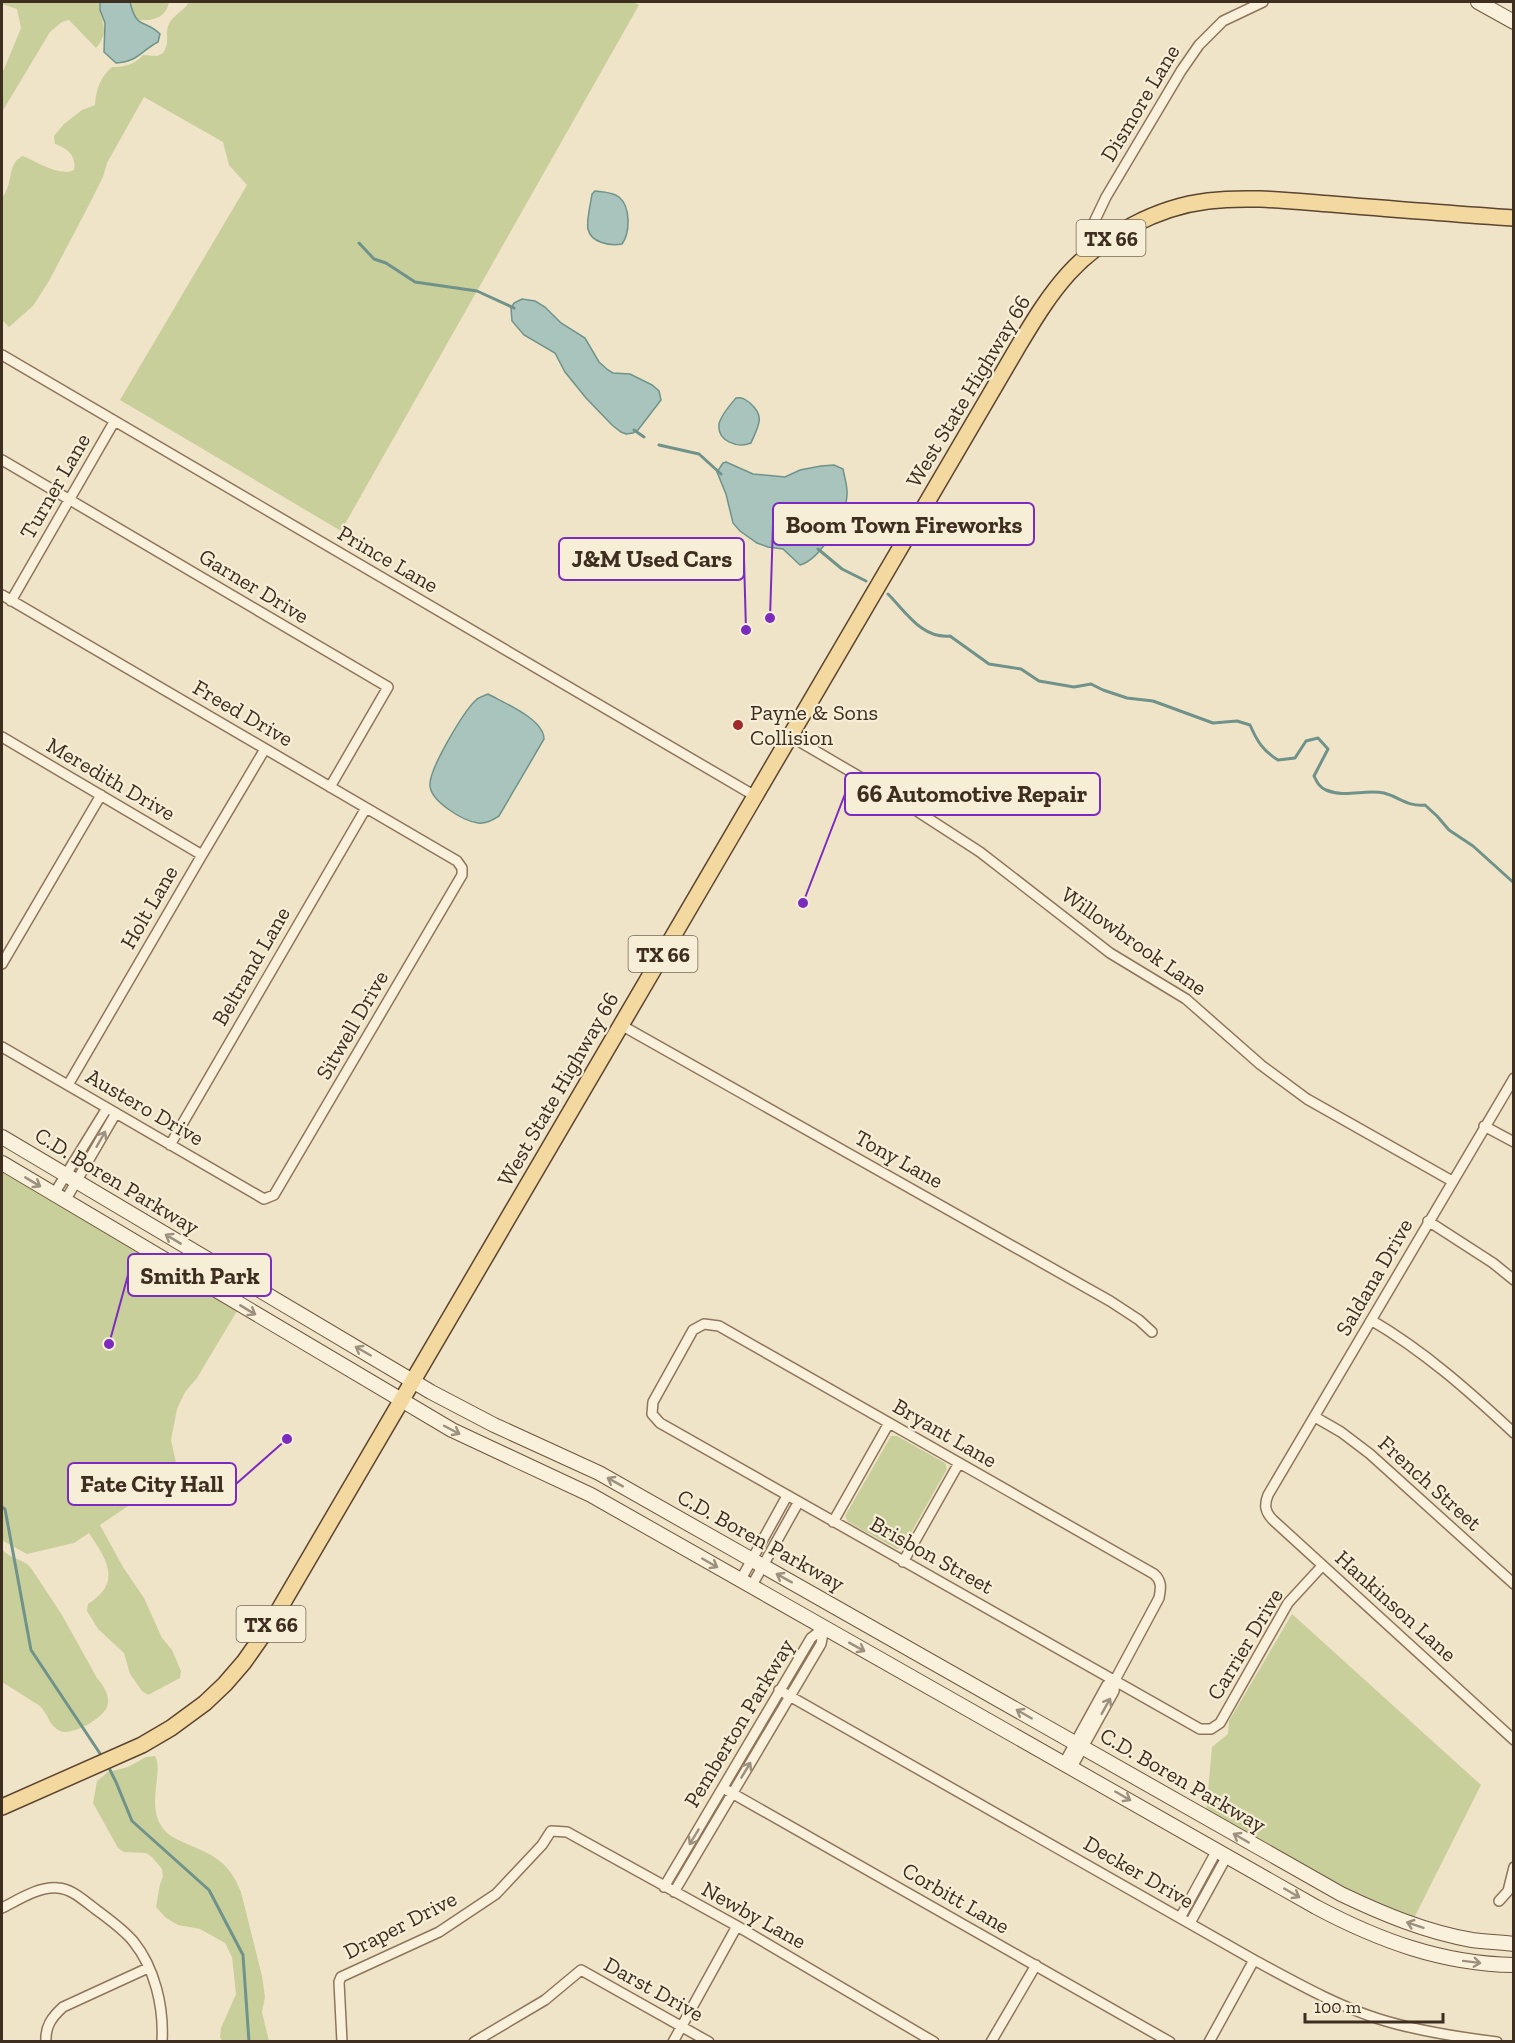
<svg xmlns="http://www.w3.org/2000/svg" width="1515" height="2043" font-family="'Zilla Slab',serif">
<style>
.green{fill:#c9cf9b}
.water{fill:#a9c4bc;stroke:#6f938a;stroke-width:1.5}
.lines{fill:none;stroke-linecap:round;stroke-linejoin:round}
.stream{stroke:#6f938a;stroke-width:3}
.street-casing{stroke:#8d765c;stroke-width:12}
.secondary-casing{stroke:#6f573f;stroke-width:16}
.primary-casing{stroke:#5b4430;stroke-width:18}
.street{stroke:#faf1dc;stroke-width:9}
.secondary{stroke:#faf1dc;stroke-width:14}
.primary{stroke:#f3d9a0;stroke-width:15}
.oneway{stroke:#9c907e}
.poi-dot{fill:#9e2a2b;stroke:#f7eed8;stroke-width:2}
.labels{text-anchor:middle;dominant-baseline:central;stroke-width:4.5;stroke-linejoin:round;paint-order:stroke}
.shield{fill:#f7eed8;stroke:#756857;stroke-width:1.5}
.shield-label{font-size:21px;font-weight:bold;fill:#3d2e20}
.street-label{font-size:22px;fill:#3d2e20;stroke:#f7eed8}
.poi-label{font-size:22px;fill:#3d2e20;stroke:#f7eed8;text-anchor:start}
.leader{fill:none;stroke:#7b2cbf;stroke-width:2}
.callout-dot{fill:#7b2cbf;stroke:#f7eed8;stroke-width:2}
.callout{fill:#f7eed8;stroke:#7b2cbf;stroke-width:2}
.callout-label{font-size:24px;text-anchor:middle;font-weight:bold;fill:#3d2e20}
</style>
<rect width="100%" height="100%" fill="#f0e4c8"/>
<!-- green -->
<path class="green" d="M2 2H99C99 20 112 30 96 48L69 20 62 22 50 32 2 112V74L21 28 17 9 2 4Z
M130 2H169C166 19 152 21 137 20L133 14Z
M189 2H633L639 5 341 531 120 400 247 185 229 165 223 142 144 97 107 163 103 177 90 203 49 281 33 306 9 327 2 320V197C14 185 6 163 23 156 37 162 60 177 74 170 77 156 67 148 55 144L54 136 64 124 82 110 95 105C96 90 100 77 112 67 125 67 134 65 143 55L157 56 163 53C171 41 164 34 169 24 173 15 184 11 189 2Z
M2 1170 237 1311 197 1378 185 1392 177 1409 171 1440 178 1472 100 1525 123 1567 144 1598 162 1638 172 1650 181 1671 180 1678 148 1695 142 1691 130 1674 124 1653 98 1629 87 1611 88 1604C123 1582 106 1559 89 1533L74 1543 27 1554 3 1541 2 1549C9 1559 23 1558 31 1568L62 1615 97 1678C103 1685 111 1696 107 1707 102 1719 72 1736 60 1731 49 1726 48 1714 40 1706L2 1682Z
M891 1436H897L945 1463 947 1469 903 1547 897 1549 848 1522 845 1516Z
M1292 1614 1481 1785 1413 1920 1371 1904 1206 1813 1212 1747 1228 1734 1229 1721Z
M155 1756C164 1772 146 1803 162 1827 167 1835 176 1839 185 1843 213 1855 229 1861 241 1892L262 1976 265 1997 262 2012 269 2041H222L220 2037 221 2028 236 1994 232 1957 225 1943 200 1929 178 1925 166 1918 156 1907 160 1884 163 1877 162 1869 152 1857 146 1853 124 1852 118 1848 93 1803 97 1781 108 1772 128 1767 146 1757Z"/>
<!-- water -->
<path class="water" d="M100 2H130C137 31 144 18 160 34L158 42C142 50 138 62 116 63L104 52 105 23 100 10Z
M595 191C603 192 613 192 619 197 631 207 630 233 622 244 610 246 591 243 588 229 586 222 591 202 592 194Z
M522 299 535 301 545 307 561 323 585 338 599 362 608 370 613 373 630 374 652 385 659 391 661 400 638 430 633 433 626 434 621 432 612 425 586 398 565 372 555 353 524 335 512 321 511 308 514 303Z
M736 398C742 397 745 399 750 403 766 417 758 426 751 443 738 448 717 442 719 424 721 415 730 405 736 398Z
M726 462 753 474 785 477 800 470 821 466 834 465 843 469C845 480 849 490 846 502 840 522 821 559 800 565L783 549 768 547 757 543 740 531 733 523 726 494 717 472 723 463Z
M488 694C504 703 544 719 544 739L499 816C492 820 486 824 478 823 463 821 430 801 430 785 429 769 464 711 476 700 479 697 484 696 488 694Z"/>
<g class="lines">
<!-- stream -->
<path class="stream" d="M359 243 374 259 386 263 415 282 477 291 514 308
M634 430 644 437
M659 445 699 454 721 474
M818 549 842 569 866 581
M888 594C906 612 922 639 950 636L989 664 1021 669 1039 681 1074 687 1091 684 1103 690 1127 698 1153 701 1213 723 1237 721 1250 725C1257 741 1263 751 1278 760L1295 758 1306 741 1318 738 1328 749 1314 776C1317 782 1319 787 1326 790 1345 798 1365 789 1384 793 1399 797 1408 807 1425 805L1437 816 1449 830 1473 846 1514 883
M2 1507 5 1509 31 1650 103 1758
M108 1766 116 1782 132 1821 209 1890 243 1955 249 2042"/>
<!-- street casing -->
<g class="street-casing">
<path id="street" d="M1094 251 1086 239 1106 197 1181 71 1199 45 1223 21 1263 2
M2 355 755 796
M2 460 388 687 330 787
M2 595 457 861 462 868V875L274 1195 264 1199 2 1047
M11 601 114 422
M790 736 906 804 980 852 1110 953 1186 999 1261 1065 1307 1099 1452 1181
M2 737 202 855
M2 964 101 795
M621 1025 1110 1301 1139 1320 1152 1332
M1514 1078 1268 1495C1264 1505 1265 1512 1273 1520L1514 1740
M68 1085 202 855 265 749
M1484 1126 1514 1142
M170 1145 366 808
M54 1194 107 1108
M65 1201 116 1113
M1428 1221 1493 1263 1514 1280
M1371 1320C1424 1351 1469 1391 1514 1433
M1315 1417 1341 1432 1370 1454 1514 1584
M833 1522 889 1423
M903 1562 959 1463
M740 1581 787 1496
M751 1587 798 1503
M779 1690 1254 1960C1295 1982 1335 2005 1379 2019 1417 2031 1457 2037 1497 2042
M1064 1763 1107 1685 1115 1680 1159 1598C1161 1588 1162 1581 1154 1574L719 1326 704 1324 693 1330 653 1402 652 1414 660 1423 1200 1729H1211L1220 1723 1288 1603 1322 1566
M1072 1767 1114 1691 1115 1680
M723 1788 1170 2042
M664 1887 811 1638 824 1628
M674 1892 821 1644 824 1628
M1499 1901 1508 1891 1514 1867
M2 1908C18 1900 39 1886 58 1888 72 1889 83 1900 94 1908 107 1918 122 1928 133 1941 155 1968 164 2007 162 2042
M1180 1918 1217 1850
M1190 1923 1227 1856
M46 2042C45 2026 52 2017 63 2007L148 1968
M342 2042 339 1982 341 1977 439 1932 496 1894 542 1845 551 1831 567 1832 737 1926 934 2042
M474 2042 545 2000 581 1970 709 2042
M673 2042 737 1926
M991 2042 1036 1965
M1209 2042 1254 1960"/>
</g>
<!-- secondary casing -->
<g class="secondary-casing">
<path id="secondary" d="M1478 2 1514 22
M2 1137 431 1392 494 1425 599 1473 1341 1894C1383 1914 1426 1932 1472 1940 1486 1942 1500 1942 1514 1944
M2 1163 452 1430 591 1495 1316 1907C1378 1940 1442 1964 1514 1965"/>
</g>
<!-- primary casing -->
<g class="primary-casing">
<path id="primary" d="M2 1807 142 1745 171 1728 205 1703 225 1684 244 1662 270 1625 1019 345C1034 320 1049 295 1069 273 1103 236 1157 207 1208 201 1249 196 1291 201 1331 204 1392 209 1453 214 1514 218"/>
</g>
<!-- street -->
<use href="#street" class="street"/>
<!-- secondary -->
<use href="#secondary" class="secondary"/>
<!-- primary -->
<use href="#primary" class="primary"/>
</g>
<!-- one-way arrows -->
<defs><path id="oneway-shaft" d="M-6 0H5M1.5-3L5.5 0L1.5 3" fill="none" stroke-width="1.6" stroke-linecap="round" stroke-linejoin="round" transform="scale(1.5)"/></defs>
<g class="oneway">
<use href="#oneway-shaft" transform="translate(101 1139) rotate(-60)"/>
<use href="#oneway-shaft" transform="translate(33 1182) rotate(31)"/>
<use href="#oneway-shaft" transform="translate(173 1239) rotate(-149)"/>
<use href="#oneway-shaft" transform="translate(248 1310) rotate(31)"/>
<use href="#oneway-shaft" transform="translate(363 1351) rotate(-150)"/>
<use href="#oneway-shaft" transform="translate(452 1430) rotate(28)"/>
<use href="#oneway-shaft" transform="translate(615 1482) rotate(-151)"/>
<use href="#oneway-shaft" transform="translate(710 1563) rotate(30)"/>
<use href="#oneway-shaft" transform="translate(784 1578) rotate(-151)"/>
<use href="#oneway-shaft" transform="translate(857 1647) rotate(29)"/>
<use href="#oneway-shaft" transform="translate(1106 1706) rotate(-61)"/>
<use href="#oneway-shaft" transform="translate(1024 1714) rotate(-150)"/>
<use href="#oneway-shaft" transform="translate(746 1770) rotate(-59)"/>
<use href="#oneway-shaft" transform="translate(1123 1796) rotate(30)"/>
<use href="#oneway-shaft" transform="translate(694 1837) rotate(121)"/>
<use href="#oneway-shaft" transform="translate(1241 1838) rotate(-150)"/>
<use href="#oneway-shaft" transform="translate(1292 1893) rotate(30)"/>
<use href="#oneway-shaft" transform="translate(1415 1925) rotate(-161)"/>
<use href="#oneway-shaft" transform="translate(1472 1962) rotate(7)"/>
</g>
<!-- markers -->
<circle class="poi-dot" cx="738" cy="725" r="6"/>
<g class="labels">
<!-- shield labels -->
<g class="shield">
<rect x="1076.5" y="220" width="69" height="36" rx="4.5"/>
<rect x="628.5" y="936" width="69" height="36" rx="4.5"/>
<rect x="236.5" y="1606" width="69" height="36" rx="4.5"/>
</g>
<g class="shield-label">
<text x="1111" y="238">TX 66</text>
<text x="663" y="954">TX 66</text>
<text x="271" y="1624">TX 66</text>
</g>
<!-- street labels -->
<g class="street-label">
<text transform="translate(1140 103) rotate(-59)">Dismore Lane</text>
<text transform="translate(968 391) rotate(-59)">West State Highway 66</text>
<text transform="translate(55 486) rotate(-60)">Turner Lane</text>
<text transform="translate(388 559) rotate(30)">Prince Lane</text>
<text transform="translate(254 586) rotate(31)">Garner Drive</text>
<text transform="translate(243 713) rotate(30)">Freed Drive</text>
<text transform="translate(111 779) rotate(30)">Meredith Drive</text>
<text transform="translate(149 907) rotate(-60)">Holt Lane</text>
<text transform="translate(1134 941) rotate(35)">Willowbrook Lane</text>
<text transform="translate(251 966) rotate(-60)">Beltrand Lane</text>
<text transform="translate(352 1025) rotate(-60)">Sitwell Drive</text>
<text transform="translate(558 1089) rotate(-60)">West State Highway 66</text>
<text transform="translate(145 1107) rotate(30)">Austero Drive</text>
<text transform="translate(899 1159) rotate(29)">Tony Lane</text>
<text transform="translate(117 1181) rotate(31)">C.D. Boren Parkway</text>
<text transform="translate(1374 1277) rotate(-60)">Saldana Drive</text>
<text transform="translate(945 1433) rotate(30)">Bryant Lane</text>
<text transform="translate(1430 1483) rotate(42)">French Street</text>
<text transform="translate(761 1540) rotate(29)">C.D. Boren Parkway</text>
<text transform="translate(932 1555) rotate(29)">Brisbon Street</text>
<text transform="translate(1396 1606) rotate(42)">Hankinson Lane</text>
<text transform="translate(1245 1644) rotate(-59)">Carrier Drive</text>
<text transform="translate(739 1723) rotate(-59)">Pemberton Parkway</text>
<text transform="translate(1183 1780) rotate(30)">C.D. Boren Parkway</text>
<text transform="translate(1139 1872) rotate(30)">Decker Drive</text>
<text transform="translate(956 1898) rotate(30)">Corbitt Lane</text>
<text transform="translate(754 1915) rotate(29)">Newby Lane</text>
<text transform="translate(400 1925) rotate(-27)">Draper Drive</text>
<text transform="translate(654 1989) rotate(29)">Darst Drive</text>
</g>
<!-- poi labels -->
<g class="poi-label">
<text x="750" y="712">Payne &amp; Sons<tspan x="750" dy="25">Collision</tspan></text>
</g>
</g>
<!-- callouts -->
<path class="leader" d="M770 618L773 524M746 630L744 559M803 903L845 794M109 1344L128 1275M287 1439L236 1484"/>
<g class="callout-dot">
<circle cx="770" cy="618" r="6"/>
<circle cx="746" cy="630" r="6"/>
<circle cx="803" cy="903" r="6"/>
<circle cx="109" cy="1344" r="6"/>
<circle cx="287" cy="1439" r="6"/>
</g>
<g class="callout">
<rect x="773" y="503" width="261" height="42" rx="6"/>
<rect x="559" y="538" width="185" height="42" rx="6"/>
<rect x="845" y="773" width="255" height="42" rx="6"/>
<rect x="128" y="1254" width="143" height="42" rx="6"/>
<rect x="68" y="1463" width="168" height="42" rx="6"/>
</g>
<g class="callout-label">
<text x="904" y="533">Boom Town Fireworks</text>
<text x="652" y="567">J&amp;M Used Cars</text>
<text x="972" y="802">66 Automotive Repair</text>
<text x="200" y="1284">Smith Park</text>
<text x="152" y="1492">Fate City Hall</text>
</g>
<!-- border -->
<rect width="1515" height="2043" fill="none" stroke="#3d2e20" stroke-width="6"/>
<!-- scale -->
<path d="M1305 2013v9h138v-9" fill="none" stroke="#3d2e20" stroke-width="3"/>
<text x="1314" y="2013" font-size="18" fill="#3d2e20" stroke="#f7eed8" stroke-width="4.5" paint-order="stroke">100 m</text>
</svg>
